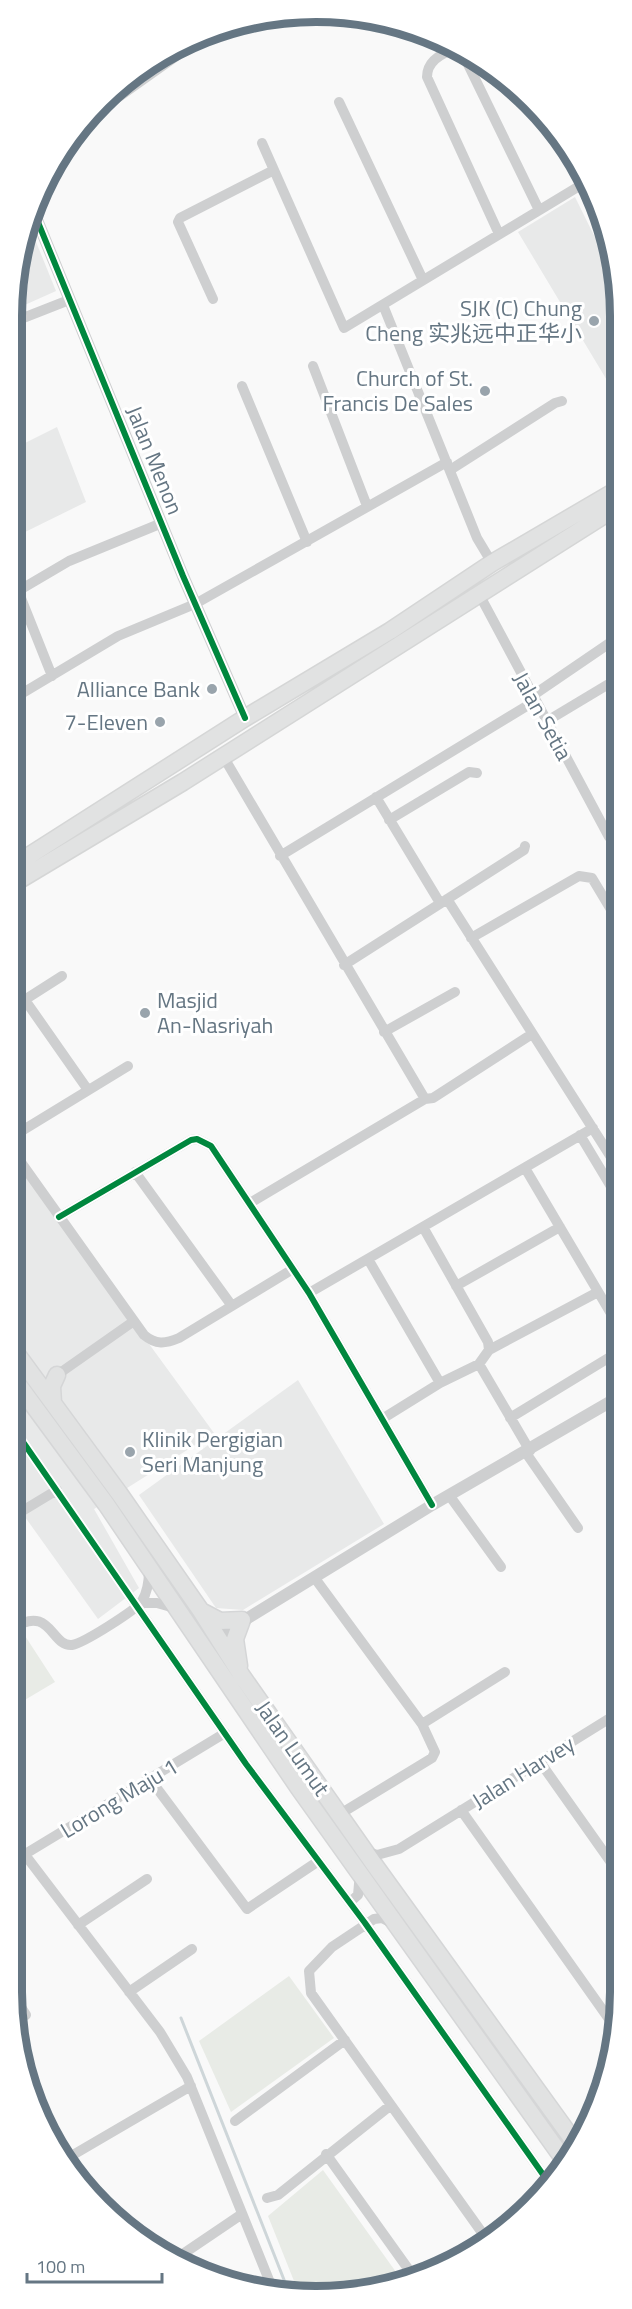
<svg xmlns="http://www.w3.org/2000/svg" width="632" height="2309" font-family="'Titillium Web','Noto Sans SC',sans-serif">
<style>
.built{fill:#e8e9e9}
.green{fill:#e8ebe6}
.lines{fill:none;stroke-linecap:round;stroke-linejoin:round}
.stream{stroke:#ced6d9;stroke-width:3}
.primary-casing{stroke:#d5d6d7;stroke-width:19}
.trunk-casing{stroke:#d5d6d6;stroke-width:19}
.minor{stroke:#cecfd0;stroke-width:10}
.tertiary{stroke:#cecfd0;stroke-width:12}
.primary{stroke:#e1e2e2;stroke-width:16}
.trunk{stroke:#e1e2e2;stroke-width:16}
.cycleway-casing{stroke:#fff;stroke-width:10}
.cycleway{stroke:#00873e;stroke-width:6}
.poi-dot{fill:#99a4ac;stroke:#fff;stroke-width:2}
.labels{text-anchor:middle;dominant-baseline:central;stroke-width:6;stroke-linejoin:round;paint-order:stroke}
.poi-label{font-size:22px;fill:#657683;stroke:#fff;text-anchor:end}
.street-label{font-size:22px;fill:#657683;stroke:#fff}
.rim{fill:none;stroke:#657683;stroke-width:8}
</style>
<rect width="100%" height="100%" fill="#f9f9f9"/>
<!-- built -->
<path class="built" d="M575 197 617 282V397L518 232Z
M30 227 56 291 18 308V257Z
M57 427 86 502 17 536V447Z
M15 1160 214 1433 94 1509 139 1588 98 1619 20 1510 14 1514Z
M298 1380 384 1524 243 1610 216 1608 139 1495Z"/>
<!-- green -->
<path class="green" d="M18 1625 55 1682 13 1707V1628Z
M289 1976 334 2038 231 2112 199 2041Z
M323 2170 401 2279 390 2287 300 2296 268 2216Z"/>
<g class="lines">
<!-- stream -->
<path class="stream" d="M181 2018 290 2295"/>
<!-- primary casing -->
<g class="primary-casing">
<path id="primary" d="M14 1350 119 1493 201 1611 242 1676 376 1867 576 2144
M14 1379 106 1504 298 1787 567 2164
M53 1403 52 1386 57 1375
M201 1611 220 1621 242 1620 235 1639 239 1666"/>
</g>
<!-- trunk casing -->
<g class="trunk-casing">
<path id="trunk" d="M16 864 245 718 390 631 492 563 617 490
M16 882 183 782 617 507"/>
</g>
<!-- minor -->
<path class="minor" d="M339 102 423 280
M99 111 192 45
M262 143 344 328 586 182
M499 234 427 77C427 61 442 53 456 49L463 54 539 210
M213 299 178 222 180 218 274 170
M383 305 477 538 492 563
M18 320 69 300
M313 366 367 506
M242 386 307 542
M450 470 555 403 562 401
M17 588 52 676
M18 591 69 561 162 523
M479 594 609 837
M532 696 617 638
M16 697 118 636 195 604 447 462
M547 721 617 679
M223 756 425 1099
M376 797 440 903
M389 820 469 772 477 773
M280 856 535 701
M447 899 616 1165
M471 938 579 876 592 878 616 918
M344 965 524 850 525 846
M25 1000 88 1090
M15 1006 62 976
M384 1032 455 992
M15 1135 128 1066
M580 1135 616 1195
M15 1154 144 1335C156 1345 165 1344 179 1338L293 1269
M525 1168 616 1322
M135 1172 232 1306
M250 1203 425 1099 433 1098 532 1034
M59 1217 191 1140 197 1139 211 1146 309 1293 432 1505
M423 1227 488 1342 489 1350
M368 1259 440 1383
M456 1286 560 1227
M309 1293 593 1128
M479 1364 530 1451
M57 1375 134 1321
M608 1403 615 1414
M510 1418 615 1354
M382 1419 440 1383 479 1364 489 1350 598 1292
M14 1429 246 1764 365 1923 549 2183
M526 1453 578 1528
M449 1495 501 1567
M14 1516 57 1490
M314 1577 422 1724 435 1752 432 1758 340 1814
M140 1603H157L178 1609
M13 1628C51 1604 51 1647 72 1645 84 1643 136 1610 142 1601 148 1591 149 1581 149 1570
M422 1724 505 1672
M540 1762 615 1868
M150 1779 247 1909 317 1862
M461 1810 614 2026
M13 1839 160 2032 187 2077 273 2290
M365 1851 377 1855 399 1849 615 1715
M12 1862 225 1733
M350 1902 358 1895 360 1873
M394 1924 382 1918 374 1919 332 1947 309 1971 311 1993 488 2241
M78 1925 147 1879
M129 1992 192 1949
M12 1993 26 2015
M235 2121 345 2040
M326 2154 414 2277
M66 2159 191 2086
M267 2198 278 2195 391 2105
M174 2260 242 2214"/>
<!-- tertiary -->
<path class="tertiary" d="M35 215 183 576 245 718
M217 1637 432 1505 615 1399"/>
<!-- primary -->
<use href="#primary" class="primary"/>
<!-- trunk -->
<use href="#trunk" class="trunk"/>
<!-- cycleway casing -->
<g class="cycleway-casing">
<path id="cycleway" d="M35 215 183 576 245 718
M59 1217 191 1140 197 1139 211 1146 309 1293 432 1505
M14 1429 246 1764 365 1923 549 2183"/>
</g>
<!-- cycleway -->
<use href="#cycleway" class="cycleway"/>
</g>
<!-- markers -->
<g class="poi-dot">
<circle cx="594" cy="321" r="6"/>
<circle cx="485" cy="391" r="6"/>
<circle cx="212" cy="689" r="6"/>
<circle cx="160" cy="722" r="6"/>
<circle cx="145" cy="1013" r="6"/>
<circle cx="130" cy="1452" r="6"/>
</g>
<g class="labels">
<!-- poi labels -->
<g class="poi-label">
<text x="582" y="308">SJK (C) Chung<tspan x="582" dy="25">Cheng 实兆远中正华小</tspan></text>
<text x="473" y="378">Church of St.<tspan x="473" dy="25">Francis De Sales</tspan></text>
<text x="200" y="689">Alliance Bank</text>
<text x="148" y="722">7-Eleven</text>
<text x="157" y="1000" text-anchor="start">Masjid<tspan x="157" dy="25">An-Nasriyah</tspan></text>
<text x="142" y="1439" text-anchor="start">Klinik Pergigian<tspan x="142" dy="25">Seri Manjung</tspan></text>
</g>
<!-- street labels -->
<g class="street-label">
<text transform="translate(155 460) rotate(68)">Jalan Menon</text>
<text transform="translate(543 716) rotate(61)">Jalan Setia</text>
<text transform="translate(293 1748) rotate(55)">Jalan Lumut</text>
<text transform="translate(523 1772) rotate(-32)">Jalan Harvey</text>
<text transform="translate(119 1798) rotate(-31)">Lorong Maju 1</text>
</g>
</g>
<!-- crop -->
<path d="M0 0H632V2309H0ZM316 22H316A294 294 0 0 1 610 316V1992A294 294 0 0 1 316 2286H316A294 294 0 0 1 22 1992V316A294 294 0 0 1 316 22Z" fill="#fff" fill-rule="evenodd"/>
<path class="rim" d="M316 22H316A294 294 0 0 1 610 316V1992A294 294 0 0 1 316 2286H316A294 294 0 0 1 22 1992V316A294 294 0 0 1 316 22Z"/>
<!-- scale -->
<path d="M27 2273v9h135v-9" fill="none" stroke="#657683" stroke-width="3"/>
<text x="36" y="2273" font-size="18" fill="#657683" stroke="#ffffff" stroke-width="4.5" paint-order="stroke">100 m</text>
</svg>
